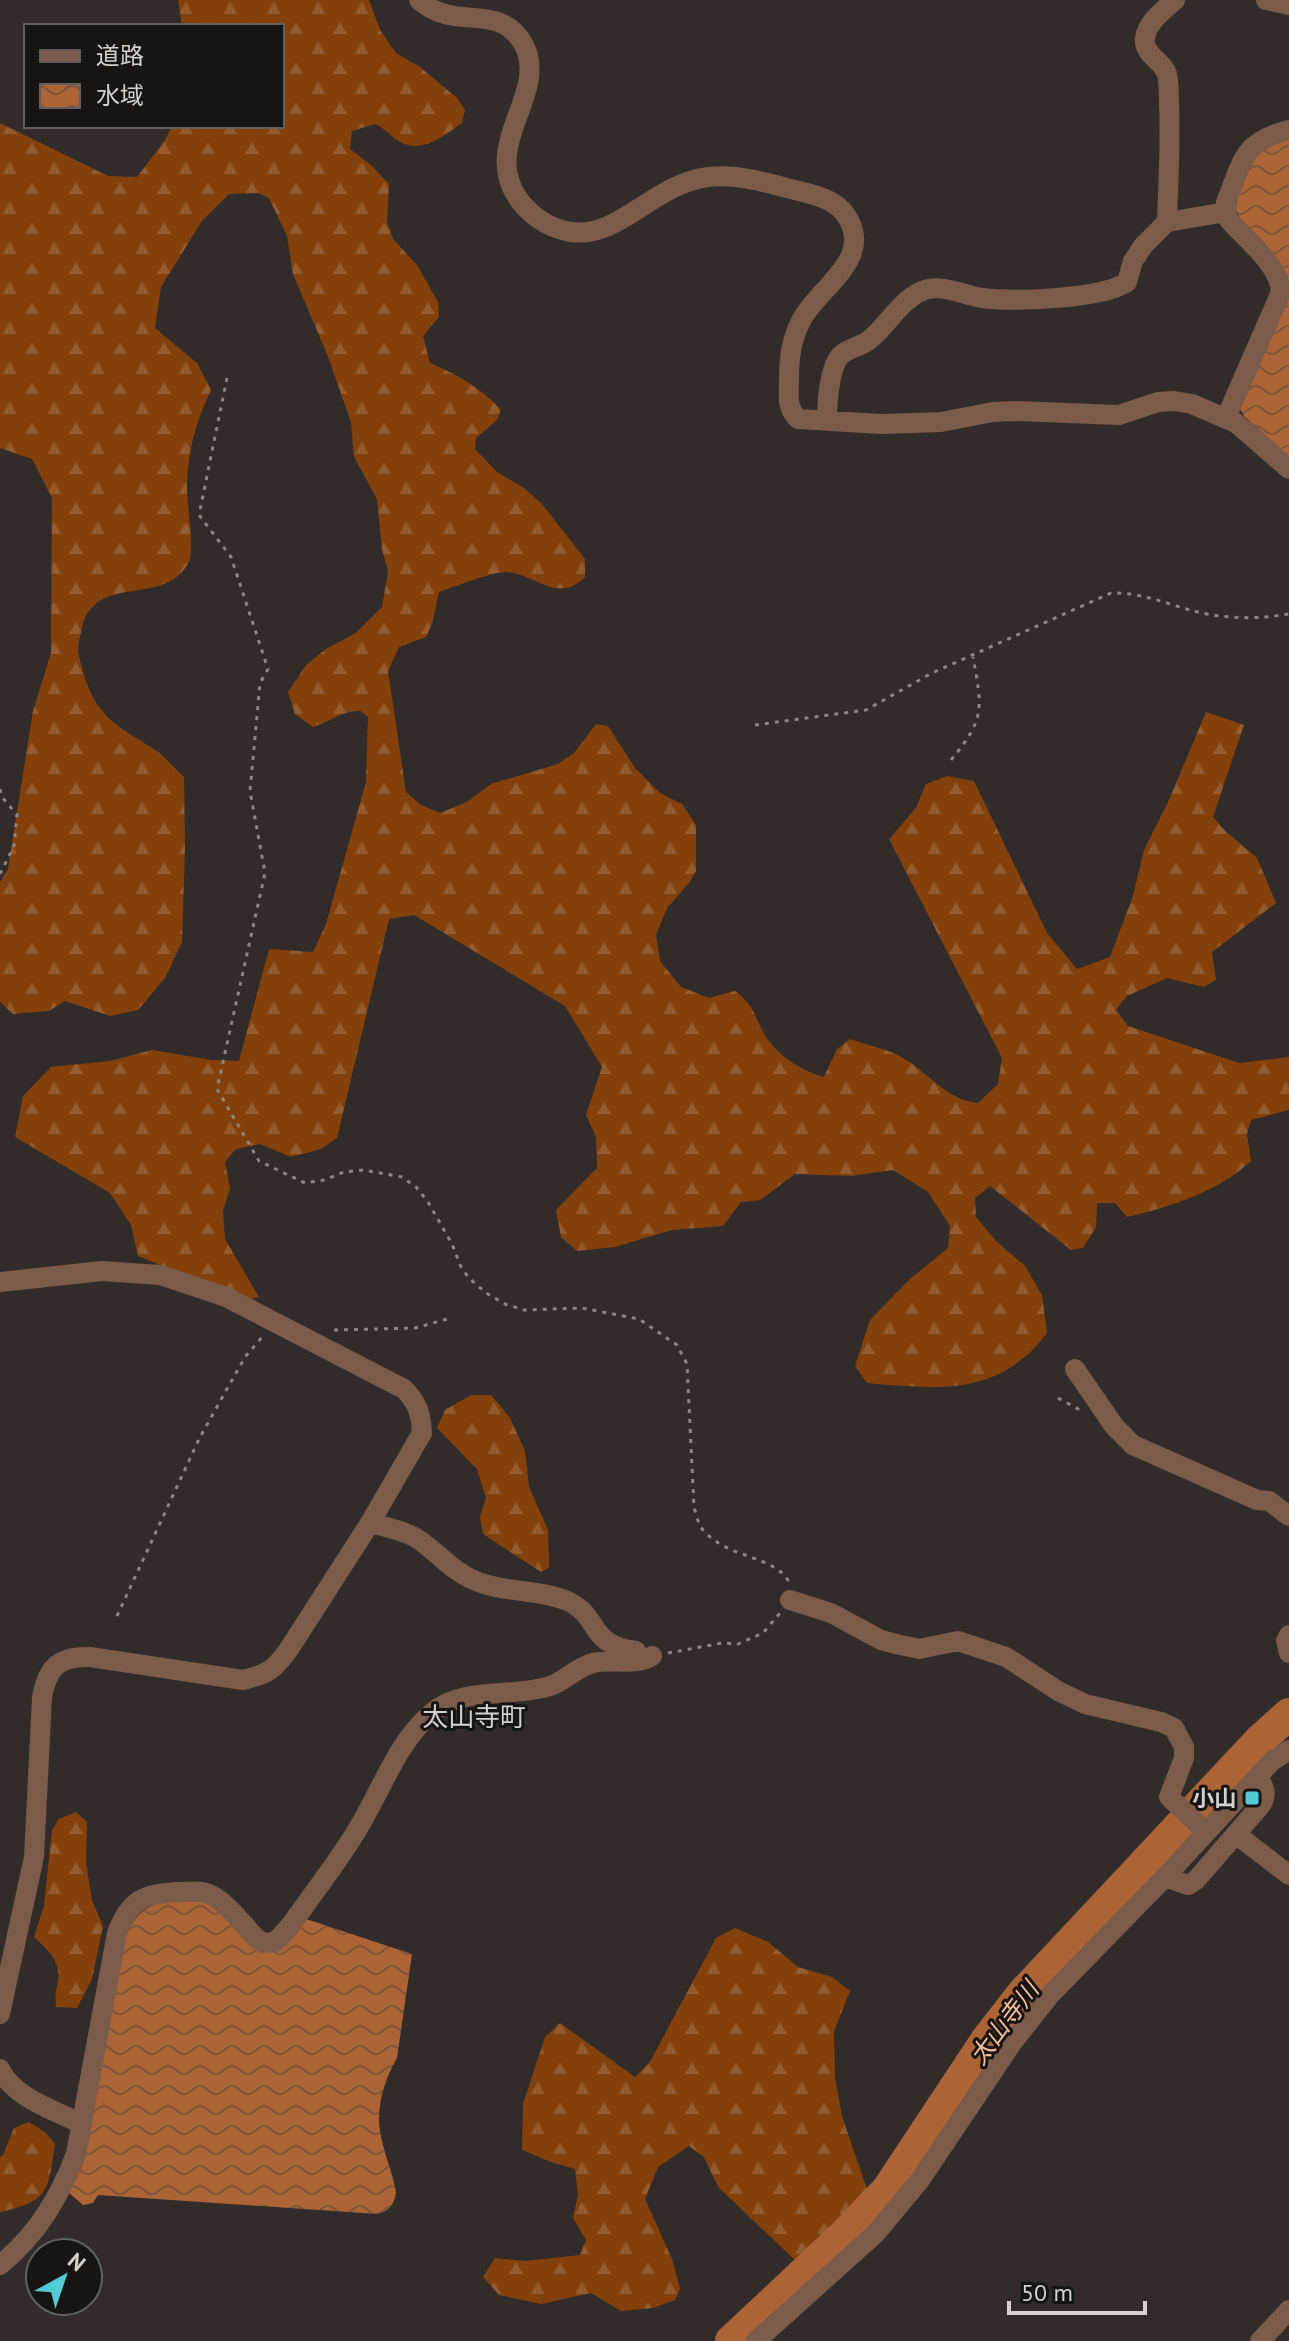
<svg xmlns="http://www.w3.org/2000/svg" width="1289" height="2341" font-family="'PT Sans','Noto Sans JP',sans-serif">
<style>
.forest{fill:url(#forest-firs)}
.water{fill:url(#water-waves)}
.lines{fill:none;stroke-linecap:round;stroke-linejoin:round}
.river{stroke:#ac6436;stroke-width:32}
.path{stroke:#8a8684;stroke-width:3;stroke-dasharray:4 6;stroke-linecap:butt}
.minor{stroke:#7b5b49;stroke-width:20}
.poi-dot{fill:#51ccd4;stroke:#171514;stroke-width:3}
.labels{text-anchor:middle;dominant-baseline:central;stroke-width:6;stroke-linejoin:round;paint-order:stroke}
.poi-label{font-size:22px;font-weight:bold;fill:#d3d0cf;stroke:#171514;text-anchor:end}
.water-label{font-size:24px;font-style:italic;fill:#fabd9a;stroke:#171514}
.quarter-label{font-size:26px;fill:#d3d0cf;stroke:#171514}
</style>
<defs>
<pattern id="forest-firs" width="22" height="20" patternUnits="userSpaceOnUse" patternTransform="scale(2)"><rect width="22" height="20" fill="#84400b"/><path d="M5 1l3.5 6h-7zM16 11l3.5 6h-7z" fill="#945b2e"/></pattern>
<pattern id="water-waves" width="16" height="10" patternUnits="userSpaceOnUse" patternTransform="scale(2)"><rect width="16" height="10" fill="#ac6436"/><path d="M0 5q4-4 8 0t8 0" fill="none" stroke="#805539"/></pattern>
</defs>
<rect width="100%" height="100%" fill="#312c2a"/>
<!-- forest -->
<path class="forest" d="M178 0H369L380 30 396 53 420 67 457 98 465 110 462 123C444 135 425 153 402 143 392 138 385 128 375 124L352 131 350 149 371 165 389 184 387 222 393 239 417 265 438 302 439 317 423 336 430 363C458 375 480 387 501 410L497 420 476 438 475 449 497 472 524 488 542 504 585 559V577C557 605 536 573 505 572 491 572 454 587 439 592L432 624 426 637 399 647 388 671 406 792 421 805 440 813 467 802 491 784 558 764 574 753 596 724 608 726 635 768 660 793 682 804 696 825V871L689 883 667 908 656 935 660 961 681 987 709 998 735 991C754 1006 753 1012 763 1032 776 1055 800 1070 824 1077L837 1049 850 1039C867 1045 888 1049 903 1058 929 1073 946 1100 978 1103L998 1084 1002 1058 889 839 916 808 926 784 947 776 974 781 1047 933 1077 969 1110 957 1133 896 1144 850 1169 800 1206 712 1244 725 1213 817 1225 831 1257 858 1276 903 1212 952 1216 980 1204 987 1167 978 1127 996 1116 1010 1128 1026 1239 1063 1289 1057V1110L1251 1120 1247 1134 1251 1161C1219 1191 1171 1207 1127 1217L1115 1203H1097L1096 1227 1083 1248 1071 1250 990 1186 975 1198 976 1217 996 1241 1025 1266 1042 1295 1047 1333C999 1397 938 1389 867 1383L855 1366 870 1320 910 1279 948 1248 950 1226 928 1192 893 1170 851 1176 795 1174 760 1200 741 1202 723 1226 672 1230 615 1247 577 1251 561 1237 556 1210 597 1168 596 1137 586 1115 602 1067 565 1006 414 915 389 919 337 1138 321 1149 291 1157 260 1144 236 1149 225 1162 230 1188 223 1211 225 1239 259 1297 245 1300 138 1256 131 1225 110 1193 15 1137 23 1096 51 1067 110 1061 152 1050 211 1060 239 1061 269 949 313 952 326 924 366 782 368 717 361 711C339 711 333 721 313 727L295 714 288 692 306 665 326 649 356 633 382 607 388 571 382 549 377 499 354 457 351 422 327 354 293 274 287 236 269 198 258 193 229 194 202 221 161 287 155 328 197 363 211 390C196 422 189 446 187 483 186 501 195 549 189 562 164 610 93 569 81 632 79 641 77 648 79 656 84 676 89 696 103 712 119 731 143 740 162 755 169 762 176 770 184 777L185 848 182 942 165 978 138 1010 110 1016 65 1001 49 1011 13 1014 0 1002V882L8 869 33 711 51 653 52 498 32 459 0 448V123L108 176 137 177 165 140 172 126H282V26H182Z
M471 1395H491L510 1418 525 1451 529 1487 548 1530 549 1567 541 1572 483 1534 480 1517 486 1498 477 1469 437 1428 445 1410Z
M76 1812 87 1822 86 1863 92 1900 103 1926 92 1979 77 2008 56 2007C55 1995 56 1991 58 1981 62 1962 46 1948 34 1937L44 1906 52 1830 59 1819Z
M735 1928 768 1942 798 1967 832 1977 850 1991 834 2031 835 2077 842 2116 869 2195 842 2227 799 2264 718 2187 704 2157 689 2146 658 2167 645 2199 672 2259 680 2289 675 2300 653 2308 621 2311 591 2293 541 2304 499 2295 483 2277 495 2258 525 2261 580 2255 586 2240 573 2218 578 2195 575 2169 551 2162 522 2150 523 2104 545 2037 560 2023 635 2077 650 2062 716 1938Z
M29 2122 45 2132 55 2144C48 2192 49 2201 0 2212V2157L3 2155 14 2128Z"/>
<!-- water -->
<path class="water" d="M1289 138V457L1244 416 1240 409 1242 401 1286 304 1236 210C1236 196 1249 161 1260 152 1268 146 1280 142 1289 138Z
M195 1900 213 1905 250 1945 303 1918 412 1954 397 2058C385 2078 376 2107 380 2131 383 2152 393 2172 396 2193 394 2205 389 2211 377 2214L98 2195 93 2203 83 2205 69 2193 82 2166 124 1939C141 1901 157 1902 195 1900Z"/>
<g class="lines">
<!-- river -->
<path class="river" d="M731 2341 843 2236 887 2190 987 2039 1022 1994 1260 1740 1289 1714"/>
<!-- path -->
<path class="path" d="M227 378 199 515 231 557 268 669 260 683 250 791 265 873 217 1089 259 1161 305 1183 324 1180 344 1172 363 1170 402 1177 416 1187 428 1202 452 1244 461 1267 469 1278 486 1293 505 1304 524 1310 582 1308 639 1319 677 1345 687 1364 694 1507C696 1514 698 1524 703 1530 726 1558 776 1556 789 1582
M755 725 866 710 932 673 1111 593C1143 592 1171 606 1202 613 1230 619 1261 619 1289 614
M951 760C986 718 982 708 973 657
M0 789 2 797 17 815 14 846 0 874
M334 1330 415 1328 451 1318
M1058 1398 1080 1410
M117 1616 200 1437 245 1357 263 1336
M668 1653 722 1643 738 1644 763 1633 780 1613"/>
<!-- minor -->
<path class="minor" d="M419 0C456 33 499 0 524 45 550 96 474 149 524 206 537 220 552 229 571 232 619 239 655 183 708 177 737 174 764 182 791 189 810 194 833 197 845 214 877 258 817 288 801 321 791 340 789 359 789 380 789 395 786 407 798 419L881 424 941 422 993 412 1013 411 1119 415 1158 402 1174 401 1192 404 1236 423 1289 469
M1266 0 1289 5
M1167 222 1226 212
M1226 418 1281 292C1279 264 1247 241 1229 220L1226 212V202C1243 160 1243 141 1289 130
M827 421C827 404 829 367 841 355 848 348 860 347 868 341 887 327 899 301 922 291 941 283 962 295 982 298 1013 302 1103 299 1127 282L1133 261 1143 246 1167 222C1168 183 1171 144 1169 105 1169 95 1169 83 1167 74 1162 60 1143 55 1145 38 1147 22 1164 10 1175 0
M0 1282 102 1271 160 1275 226 1297 404 1389C418 1403 421 1414 422 1433L370 1523 289 1649C274 1670 268 1674 243 1680L90 1657C58 1656 47 1668 42 1698L34 1857 0 2014
M1075 1369 1114 1426 1133 1445 1257 1500 1269 1501 1289 1516
M370 1523C385 1527 403 1530 416 1538 437 1551 452 1572 476 1581 504 1593 537 1589 565 1600 601 1614 586 1645 636 1651
M790 1600 831 1613 881 1640 896 1644 919 1649 958 1641 1006 1657 1058 1691 1085 1704 1161 1722 1174 1728 1184 1747V1758L1169 1797 1206 1832
M1289 1635 1286 1641 1289 1653
M1237 1835 1289 1875
M1165 1877 1188 1885 1196 1880 1261 1805C1268 1794 1264 1787 1258 1776
M0 2069C14 2098 54 2110 82 2124
M0 2265C37 2235 59 2198 76 2154L117 1933C130 1899 145 1893 180 1892 190 1892 202 1890 211 1895 229 1904 243 1925 257 1939L263 1943 274 1942C288 1932 298 1914 309 1900 325 1877 343 1854 357 1830 381 1792 397 1741 433 1712 464 1686 513 1698 550 1686 565 1681 577 1667 593 1663 614 1658 634 1667 652 1656
M756 2341 875 2234 920 2180 1012 2043 1050 1995 1165 1877 1272 1761 1289 1750
M1260 2341 1289 2310"/>
</g>
<!-- markers -->
<rect class="poi-dot" x="1244" y="1790" width="16" height="16" rx="4"/>
<g class="labels">
<!-- poi labels -->
<g class="poi-label">
<text x="1236" y="1798">小山</text>
</g>
<!-- water labels -->
<g class="water-label">
<text transform="translate(1004 2023) rotate(-53)">太山寺川</text>
</g>
<!-- quarter labels -->
<g class="quarter-label">
<text x="474" y="1716">太山寺町</text>
</g>
</g>
<!-- legend -->
<rect x="24" y="24" width="260" height="104" fill="#171514" stroke="#62605f" stroke-width="2"/>
<rect x="40" y="50" width="40" height="12" fill="#7b5b49" stroke="#62605f" stroke-width="2"/>
<text x="96" y="64" font-size="24" fill="#d3d0cf">道路</text>
<rect x="40" y="84" width="40" height="24" fill="url(#water-waves)" stroke="#62605f" stroke-width="2"/>
<text x="96" y="104" font-size="24" fill="#d3d0cf">水域</text>
<!-- north arrow -->
<g transform="translate(64 2277) rotate(40)"><circle r="38" fill="#171514" stroke="#62605f" stroke-width="2"/>
<path d="M0-6L14 30L0 20L-14 30Z" fill="#51ccd4"/>
<text y="-12" font-size="22" font-weight="bold" text-anchor="middle" fill="#d3d0cf">N</text>
</g>
<!-- scale -->
<path d="M1009 2301v12h136v-12" fill="none" stroke="#d3d0cf" stroke-width="4"/>
<text x="1021" y="2301" font-size="24" fill="#d3d0cf" stroke="#171514" stroke-width="6" paint-order="stroke">50 m</text>
</svg>
